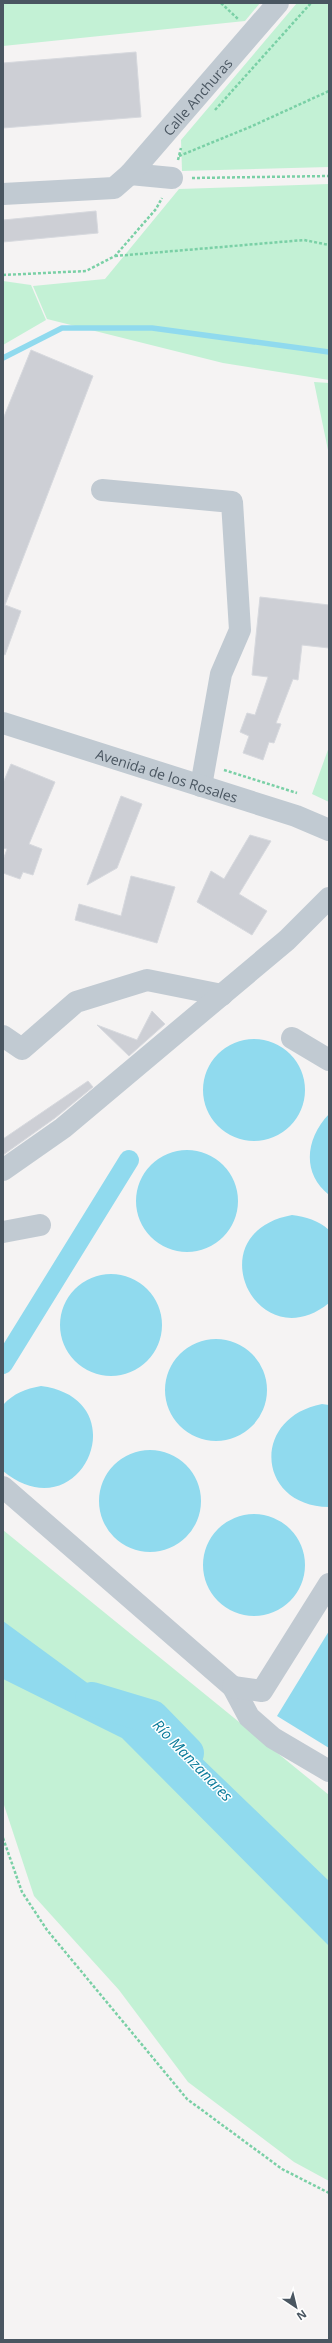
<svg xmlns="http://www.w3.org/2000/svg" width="332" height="2343" font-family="'Open Sans',sans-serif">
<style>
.green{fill:#c3f1d5}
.water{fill:#90daee}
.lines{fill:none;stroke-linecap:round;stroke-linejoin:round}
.stream{stroke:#90daee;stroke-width:5.5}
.canal{stroke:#90daee;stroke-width:20}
.river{stroke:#90daee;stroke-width:34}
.building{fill:#cdcfd5;stroke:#d7d9de}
.path{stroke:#7ad0a6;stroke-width:2.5;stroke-dasharray:3 2;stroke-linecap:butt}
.minor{stroke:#c1cad2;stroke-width:22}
.labels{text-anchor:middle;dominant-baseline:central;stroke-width:3;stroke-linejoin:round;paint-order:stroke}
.street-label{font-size:14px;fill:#4a5661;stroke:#fff}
.water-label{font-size:15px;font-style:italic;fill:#0c7c9b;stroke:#fff}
</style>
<rect width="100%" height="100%" fill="#f5f3f3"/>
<!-- green -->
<path class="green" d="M3 3H260L245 21 3 46Z
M297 3H329V167L182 171 181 140Z
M329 184V380L223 363 47 319 33 286 105 279 179 189Z
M3 281 31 285 46 320 3 345Z
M314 382 329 383V455Z
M329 747V802L312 794Z
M3 1530 329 1795V2181L294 2162 188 2082 119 1990 34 1896 3 1802Z"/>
<!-- water -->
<path class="water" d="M203 1090a51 51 0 1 1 102 0a51 51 0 1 1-102 0Z
M329 1114V1195C301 1173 306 1138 329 1114Z
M136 1201a51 51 0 1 1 102 0a51 51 0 1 1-102 0Z
M292 1215C306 1217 318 1220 329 1230V1303C257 1361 195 1233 292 1215Z
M60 1325a51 51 0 1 1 102 0a51 51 0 1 1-102 0Z
M165 1390a51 51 0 1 1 102 0a51 51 0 1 1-102 0Z
M41 1386C140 1399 81 1535 3 1471V1405C14 1393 25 1389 41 1386Z
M322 1404 329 1405V1507C257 1506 250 1418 322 1404Z
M99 1501a51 51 0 1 1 102 0a51 51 0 1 1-102 0Z
M203 1565a51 51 0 1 1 102 0a51 51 0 1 1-102 0Z
M3 1621 116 1704 166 1724 329 1881V1946L122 1738 3 1679Z
M329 1631V1748L277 1716Z"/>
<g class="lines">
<!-- stream -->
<path class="stream" d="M3 358 62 328H152L329 352"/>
<!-- canal -->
<path class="canal" d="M3 1364 129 1160"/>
<!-- river -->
<path class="river" d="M92 1699 152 1717 187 1753"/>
</g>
<!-- building -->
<path class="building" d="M136 52 141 117 3 128V63Z
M96 211 98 233 3 242V220Z
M31 350 93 376 5 605 21 611 5 655 3 654V419Z
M260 597 329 605V648L302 645 298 680 293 679 276 723 281 724 274 743 269 742 263 760 243 753 249 736 240 732 247 713 255 715 268 677 252 675Z
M11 764 55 782 29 844 42 849 33 875 23 872 20 879 3 873V860L7 849 3 848V783Z
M121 796 142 804 117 868 87 885Z
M250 835 271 841 239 894 267 911 252 935 197 902 211 871 224 879Z
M131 876 175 887 157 943 75 920 79 904 121 916Z
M152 1011 165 1024 129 1056 97 1025 137 1040Z
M88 1081 93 1087 55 1118 3 1155V1139Z"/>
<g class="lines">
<!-- path -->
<path class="path" d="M221 3 238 19
M215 110 311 3
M179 156 250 127 329 91
M178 160 181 148
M192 178 329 176
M115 256 304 240 329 245
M3 275 86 271 115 256 156 209 162 198
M224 770 297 793
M3 1838 22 1892 47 1930 187 2099 282 2169 329 2193"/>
<!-- minor -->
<g class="minor">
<path d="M130 174 172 178"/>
<path id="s1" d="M3 194 114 188 130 174 278 3"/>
<path d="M102 490 232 502 240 630 221 674 201 786"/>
<path id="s2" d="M3 723 296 816 329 830"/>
<path d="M3 1036 22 1049 76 1002 147 980 222 995"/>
<path d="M292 1038 329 1060"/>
<path d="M3 1170 63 1128 287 940 329 898"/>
<path d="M3 1232 40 1225"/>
<path d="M3 1487 233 1687 249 1717 273 1738 329 1771"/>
<path d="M233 1687 262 1691 329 1584"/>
</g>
</g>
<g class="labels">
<!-- street labels -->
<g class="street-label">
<text stroke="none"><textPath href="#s1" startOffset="235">Calle Anchuras</textPath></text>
<text stroke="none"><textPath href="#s2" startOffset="172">Avenida de los Rosales</textPath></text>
</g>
<!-- water labels -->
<g class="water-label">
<text transform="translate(193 1760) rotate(46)">Río Manzanares</text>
</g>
</g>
<!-- border -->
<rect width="332" height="2343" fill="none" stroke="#4a5661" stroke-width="8"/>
<!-- north arrow -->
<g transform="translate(296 2307) rotate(145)" stroke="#ffffff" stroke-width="3" paint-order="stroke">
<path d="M0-3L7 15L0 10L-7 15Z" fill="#4a5661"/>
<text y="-6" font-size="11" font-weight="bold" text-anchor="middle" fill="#4a5661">N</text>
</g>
</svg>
